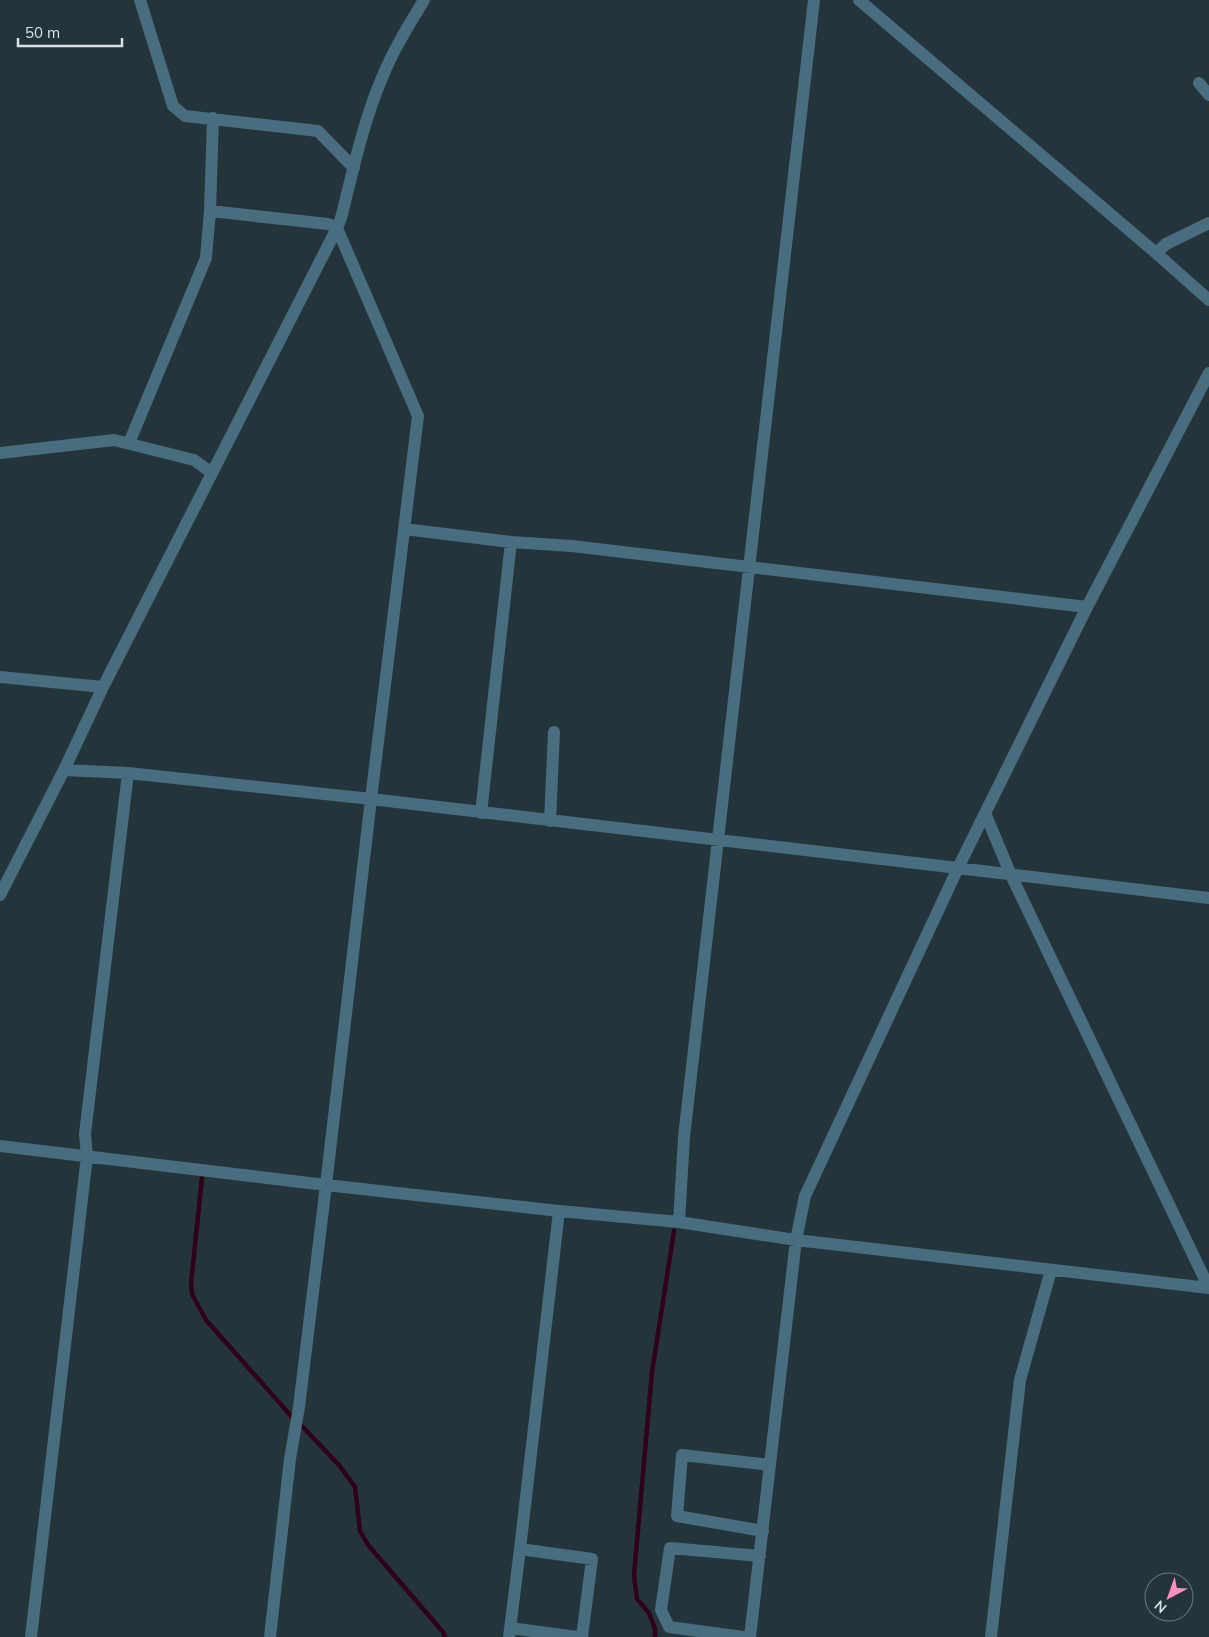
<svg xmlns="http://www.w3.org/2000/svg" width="1209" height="1637" font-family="Mulish,sans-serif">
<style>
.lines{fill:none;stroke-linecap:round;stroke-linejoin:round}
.stream{stroke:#300018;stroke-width:4.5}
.minor{stroke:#486d7e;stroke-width:12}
</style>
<rect width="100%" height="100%" fill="#24343b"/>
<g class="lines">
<!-- stream -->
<path class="stream" d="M202 1178 191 1283 192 1294 206 1320 292 1417
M301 1425 339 1465 355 1487 360 1531 368 1545 443 1632 445 1637
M655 1637V1629L649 1613 637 1599 634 1575 652 1372 674 1231"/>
<!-- minor -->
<path class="minor" d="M140 0 173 106 185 116 318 131 354 168
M859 0 1156 253 1209 300
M1199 83 1209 95
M1156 253 1166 244 1209 223
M129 443 206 258 210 211 213 118
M0 453 114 440 194 460 212 473
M404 529 511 542 572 546 1087 607
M0 677 103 687
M64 770 103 687 337 228 341 218C353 171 363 122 382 78 393 50 409 25 424 0
M481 813 511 542
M985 813 1011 875 1209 1288
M550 821 554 732
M0 895 64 770 128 773 371 799 418 416 337 228 328 224 210 211
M0 1146 326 1185 371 799 958 868 1087 607 1209 373
M559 1211 520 1549 592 1559 582 1637
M679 1222 684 1137 814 0
M763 1531 677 1516 682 1455 770 1465
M510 1628 577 1637
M31 1637 87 1156 85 1134 128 773
M270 1637 290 1459 299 1407 326 1185 559 1211 679 1222 796 1240 1209 1288
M509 1637 520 1549
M743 1637 669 1627 661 1610 670 1548 760 1556
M750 1637 796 1240 805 1196 958 868 1209 898
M991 1637 1020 1380 1051 1270"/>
</g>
<!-- north arrow -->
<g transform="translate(1169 1597) rotate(221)"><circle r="24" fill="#24343b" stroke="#6c797f"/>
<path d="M0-4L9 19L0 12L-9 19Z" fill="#fe8ebc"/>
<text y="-8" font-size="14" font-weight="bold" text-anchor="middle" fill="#d8e1e6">N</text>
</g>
<!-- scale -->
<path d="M18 38v8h104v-8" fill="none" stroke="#d8e1e6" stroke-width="2.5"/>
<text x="25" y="38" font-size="15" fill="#d8e1e6" stroke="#24343b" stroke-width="4" paint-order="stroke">50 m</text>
</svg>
